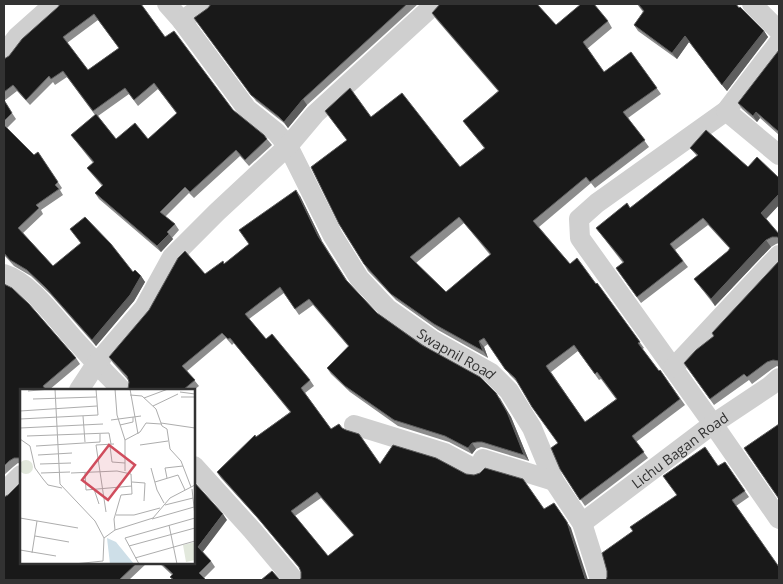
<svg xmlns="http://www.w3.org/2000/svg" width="783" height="584" font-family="'Open Sans',sans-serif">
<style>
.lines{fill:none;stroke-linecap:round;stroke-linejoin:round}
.minor{stroke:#cfcfcf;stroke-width:20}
.wall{fill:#8c8c8c;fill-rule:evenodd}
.shaded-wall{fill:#5e5e5e}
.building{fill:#191919;stroke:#5e5e5e;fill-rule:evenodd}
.labels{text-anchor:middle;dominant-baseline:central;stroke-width:5;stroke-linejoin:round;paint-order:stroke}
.street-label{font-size:14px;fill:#323232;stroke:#fff}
.inset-road{fill:none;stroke:#adadad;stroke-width:1}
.view{fill:#d04d5d;fill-opacity:0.15;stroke:#d04d5d;stroke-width:2.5}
.inset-edge{fill:none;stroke:#323232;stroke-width:2.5}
</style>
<rect width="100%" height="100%" fill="#fff"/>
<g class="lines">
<!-- minor -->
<g class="minor">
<path id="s1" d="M167 4 182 21 247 109 276 132 288 146 333 236 359 278 388 309 432 340 491 373 509 391 532 428 554 481 582 523 600 580"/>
<path d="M752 4 779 31"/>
<path d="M182 21 205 4"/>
<path d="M779 42 726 111 597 203 579 219 580 238 713 424 779 519"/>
<path d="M4 54 17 37 54 4"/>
<path d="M726 111 779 155"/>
<path d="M4 274C30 282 56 319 74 339 90 357 106 374 122 390"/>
<path d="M673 368 779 255"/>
<path d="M79 390 96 364 144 308 172 257 217 212 288 146 315 114 435 4"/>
<path d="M354 425 445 453 475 469H478L483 459 554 481"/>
<path d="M194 466 252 530 294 580"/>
<path d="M4 492 21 475"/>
<path id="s2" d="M582 523 713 424 770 386 779 378"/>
</g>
</g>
<!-- wall -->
<path class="wall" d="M60 4 165 37 233 110 267 139 272 145 249 166 240 156 194 198 189 193 165 217 175 224 179 230 172 238 173 239 161 252 99 199 95 193 102 186 87 168 93 163 71 135 95 115 67 77 55 85 53 82 30 105 17 91 4 101 16 119 7 128 34 155 38 152 62 188 60 190 63 195 41 210 43 214 23 233 53 266 133 272 141 276 145 282 134 301 96 346 50 294 31 276 14 266 4 255V59L9 56 58 7ZM98 20 119 48 88 70 67 43ZM158 89 177 114 148 139H116L98 116 129 94 138 106Z
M211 4H418L307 105 288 128 284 123 256 101 194 18 208 8Z
M637 4H736L739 8 764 31 768 37 727 91 689 42 677 59 638 31 634 25 643 12Z
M432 13 556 25 608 21 612 28 587 49 604 72 631 52 661 94 628 118 649 147 595 188 591 183 539 227 570 264 596 284 597 283 644 348 642 349 659 371 660 370 685 405 636 442 648 458 585 506 560 469 558 443 518 383 510 375 488 344 484 347 488 358 438 330 396 300 368 271 364 264 347 141 371 117 460 167 484 148 463 121 498 91 436 19ZM464 223 490 255 446 292 416 263ZM578 351 599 380 601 379 616 399 585 422 551 372Z
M779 50V135L760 118 757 122 742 109 738 103Z
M690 148 779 178V205L766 219 779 234V243L776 244 771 247 715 306 694 279 728 251 730 249 708 225 675 250 688 267 641 303 616 268 623 263 596 228 630 208 697 156Z
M300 196 322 241 348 282 377 313 500 398 511 417 529 461 486 448 481 447 476 449 472 454 449 442 398 426 350 392 331 374 327 368 348 346 313 305 299 315 284 293 249 319 266 339 310 380 314 386 305 393 331 429 342 428 380 464 466 474 544 509 571 528 301 578V572L300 569 261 522 221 478 217 472 256 437 290 412 234 343 232 345 226 338 187 371 199 386 194 390H129V382L128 380 113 363 109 357 205 274 224 264 249 244ZM321 498 354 536 328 556 295 516Z
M779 261V367L777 366 772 369 752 384 749 380 714 405 684 363 714 336Z
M4 284 76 358 80 364 49 390H21V464L18 463 13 467 4 475Z
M725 462 749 497 736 506 633 531Z
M8 495 21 563H147L129 580H4Z
M227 520 202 552 211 561 215 567 204 578 206 580H173L170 577 172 575 159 563H194Z"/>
<!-- shaded-wall -->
<path class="shaded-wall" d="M764 31 768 37 727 91 722 85Z
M685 36 689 42 677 59 672 53Z
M303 99 307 105 288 128 284 122Z
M756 112 760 118 757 122 753 116Z
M296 190 300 196 322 241 318 236Z
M779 194V205L765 220 761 213Z
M169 234 173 239 161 252 157 246Z
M766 240 771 247 715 306 711 299Z
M141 276 145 282 134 301 96 346 92 340Z
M479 341 484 347 488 358 483 351Z
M496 393 511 417 529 461 524 455Z
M472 443 476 449 472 454 468 448Z
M554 503 571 528 588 580H586L585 578Z
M223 514 227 520 202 553 198 547Z"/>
<!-- building -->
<path class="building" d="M60 4H141L165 37 174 31 233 110 264 135 267 139 245 160 236 150 190 192 185 187 160 212 175 224 167 232 169 234 157 246 95 193 103 185 87 168 94 162 71 135 96 114 116 139 135 123 148 139 177 113 154 83 134 100 125 88 93 111 63 71 51 79 49 76 26 100 13 85 4 92V59L9 56 22 39 58 7ZM94 14 119 48 88 70 63 37Z
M211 4H407L303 99 284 122 279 117 251 95 194 18 208 8Z
M440 4H537L556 25 581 4H594L608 21 583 42 604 72 631 52 657 88 623 112 645 140 590 182 586 177 533 221 570 264 577 258 596 284 597 283 640 342 638 343 659 371 660 370 680 399 632 436 644 452 580 500 560 469 551 448 558 443 532 407 515 378 505 369 484 338 479 341 483 351 434 324 391 294 364 264 339 224 311 167 347 140 325 111 350 88 371 117 402 93 460 167 485 148 463 121 499 91 432 13ZM459 217 491 254 446 292 410 257ZM574 345 595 374 597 372 617 399 585 422 546 366Z
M638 4H736L739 8 740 7 764 31 722 85 685 36 672 53 634 25 644 11Z
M779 50V132L756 112 753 116 738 103Z
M4 100 12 113 4 121Z
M4 125 34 155 38 152 58 182 55 185 59 189 36 205 39 208 18 228 53 266 81 243 70 229 85 217 111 244 133 272 135 270 141 276 130 295 92 340 46 288 27 270 10 260 4 253Z
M706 130 748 167 757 157 779 178V194L761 213 779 234V238L777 237H772L766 240 711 299 694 279 728 251 730 248 703 218 670 244 683 261 637 297 616 268 624 262 596 228 627 203 630 208 698 155 690 148Z
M296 190 318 236 346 280 377 313 422 345 480 377 496 393 507 412 524 455 482 442H477L472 443 468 448 445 436 394 420 345 386 327 368 349 346 309 299 295 309 280 287 245 314 266 339 272 334 310 380 301 388 331 429 339 424 342 428 346 430 359 434 380 464 393 445 436 458 466 474 474 475 480 473 485 468 523 479 544 509 554 503 567 522 585 578 586 580H300L301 578V572L299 567 257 517 217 472 255 435 256 437 291 412 230 338 228 339 222 333 182 366 195 380 183 390H130L128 389 129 382 127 376 109 357 149 310 178 258 185 251 205 274 223 261 224 264 249 244 239 230ZM317 492 354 535 328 556 291 511Z
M779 261V361L773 360 767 362 747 377 744 374 710 399 684 363 696 350 714 336 712 333Z
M4 284 12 288 29 304 76 358 43 386 46 390H21V458H14L9 461 4 466Z
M779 424V499L744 448Z
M705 447 718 466 725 462 745 491 732 500 779 567V580H606L607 577V571L602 553 633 531 630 527 677 495 663 476Z
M21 482V563H137L119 580H4V497L8 495Z
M194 482 223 514 198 547 211 561 199 573 206 580H174L170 577 173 574 161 563H194Z
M272 571 280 580H261Z"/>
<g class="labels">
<!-- street labels -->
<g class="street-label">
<text stroke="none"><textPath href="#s1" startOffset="462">Swapnil Road</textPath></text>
<text stroke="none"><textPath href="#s2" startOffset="122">Lichu Bagan Road</textPath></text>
</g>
</g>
<!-- overview -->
<g transform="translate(20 389)">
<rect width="175" height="175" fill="#fff"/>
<path d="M-1 78a7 7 0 1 1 14 0a7 7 0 1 1-14 0ZM175 153V171L166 173 163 156Z" fill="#e2e8dc"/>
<path d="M87 149 96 153 114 175H90Z" fill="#cedfe8"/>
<path class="inset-road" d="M35 0 40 95M95 0 97 26 105 51V82M110 0 118 45M8 2 30 0M160 3 175 5M110 6 122 7 136 20 142 37 147 40 150 60 161 72 171 98M161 8H175V5M124 9 148 0M13 10 76 8M133 17 158 5M0 22 77 17M63 27 65 53M0 30 78 26 76 0M91 31 121 27M141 34 175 39M100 36 113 33V28M0 39 83 35M7 47 89 44 91 55M0 50 10 57 15 79 23 90 28 96 42 99M105 51 120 43 126 34 141 35M120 56 148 52M16 57 80 53V45M90 57 92 73 105 74M18 66 52 64M20 75 51 74M131 79 137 101 144 114M21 84 50 83M51 84 97 82 111 85 112 105 101 106 94 130 95 141M65 84 66 101 112 97M147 89 145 79 163 77M112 93 125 94 124 112M135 93 158 86 165 101M40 95 75 132 84 149M74 100 79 115M172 100 175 127M145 116 173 109M86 123 76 56 94 55M96 126H114L140 119M0 129 58 139M132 130 174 118M149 136 157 175M15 147 49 153M84 149 95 141 133 129 150 109 175 96M109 157 175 139M0 161 36 167M12 164 17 132M115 169 175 152M54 175 83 172 84 149M119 175 105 149 175 129"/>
<path class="view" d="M89 56 115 76 88 111 62 91Z"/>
<rect width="175" height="175" class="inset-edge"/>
</g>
<!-- border -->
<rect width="783" height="584" fill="none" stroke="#323232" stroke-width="10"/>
</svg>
